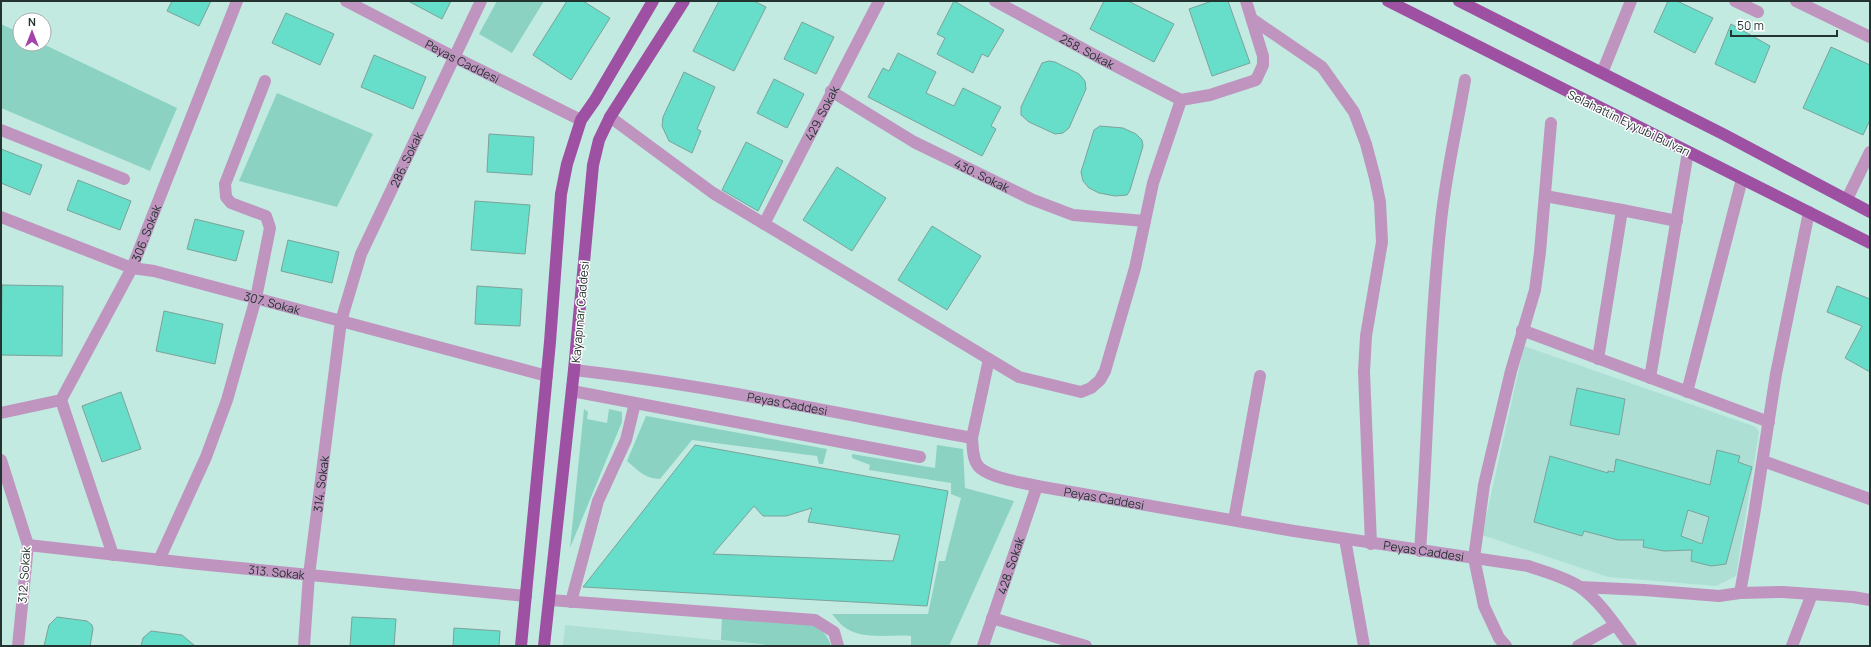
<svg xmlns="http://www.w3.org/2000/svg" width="1871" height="647" font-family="Manrope,sans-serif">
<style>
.built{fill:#aedfd5}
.green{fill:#8bd2c3}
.building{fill:#66dec9;stroke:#7ca29a;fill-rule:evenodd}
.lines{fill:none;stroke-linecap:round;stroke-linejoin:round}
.minor{stroke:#bf95c0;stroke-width:12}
.major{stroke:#9e51a2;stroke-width:12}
.labels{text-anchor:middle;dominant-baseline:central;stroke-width:3;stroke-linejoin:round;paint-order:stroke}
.street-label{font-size:12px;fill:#23332f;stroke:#fff}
</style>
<rect width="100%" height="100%" fill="#c2eae1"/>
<!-- built -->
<path class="built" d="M1524 346 1756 427 1759 432 1736 576 1716 586 1608 577 1482 535Z
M565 625 777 646H563Z"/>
<!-- green -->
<path class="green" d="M497 1H544L512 53 479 34Z
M1 24 20 33V44H43L177 108 150 171 1 108Z
M277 93 373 134 337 207 239 181Z
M584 409 588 412 587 419 607 423 609 409 622 412V422L570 548Z
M646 416 827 449 823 464H819L817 456 692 440 660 479C646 479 637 470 627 461Z
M937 445 963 449 965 488 1014 501 949 646H911V636C889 634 862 641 843 626 839 623 836 618 832 614H928L939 561H945L961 498 951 494V483L869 470 870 465 852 458V454L935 468Z
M722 616 812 623C821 628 828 636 831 646H777L721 640Z"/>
<!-- building -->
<path class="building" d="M172 1H211L199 26 167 11Z
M408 1H451L442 19Z
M567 1H583L610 18 571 80 533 55Z
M719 1H754L766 7 734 71 693 51Z
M954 1 1004 30 988 57 982 54 973 73 937 54 945 38 937 34Z
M1104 1H1128L1174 24 1154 62 1090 29Z
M1212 1H1228L1250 63 1212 76 1189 9Z
M1668 1H1677L1713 18 1695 53 1654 32Z
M286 13 334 34 320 65 272 43Z
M802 22 834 37 816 74 784 59Z
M1731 24 1770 46 1755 83 1715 64Z
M1831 47 1870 65V120L1863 135 1803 108Z
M898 53 936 72 926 93 954 106 963 88 1001 107 991 126 996 129 982 156 868 97 883 68 889 71Z
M374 55 426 77 413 109 361 87Z
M1049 61 1055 62 1079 74 1085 81 1086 89 1069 128 1063 133 1055 134 1029 122 1021 115V107L1042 63Z
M684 72 715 87 697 129 701 131 692 153 669 141 662 126 663 117Z
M774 79 804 94 787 128 757 113Z
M1100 126 1123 128 1136 134 1142 140 1143 146 1130 190 1127 195 1115 196 1099 193 1089 188 1083 181 1081 172 1094 130Z
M489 134 534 137 532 175 487 172Z
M746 142 783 161 758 211 722 190Z
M1 149 42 165 30 195 1 183Z
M837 167 886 198 852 251 803 220Z
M78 180 131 201 120 230 67 210Z
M475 201 530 205 525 254 471 250Z
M195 219 244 231 236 261 187 249Z
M932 226 981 256 947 310 898 280Z
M288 240 339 252 332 283 281 271Z
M2 285 63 286 62 356 1 355Z
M477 286 522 289 520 326 475 324Z
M1837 286 1870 299V372L1845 358 1862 326 1827 312Z
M164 311 223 324 215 364 156 351Z
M1577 388 1625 399 1619 435 1570 425Z
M121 392 141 449 102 462 82 406Z
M695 445 948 491 927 606 583 587ZM754 506 763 516H786L812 508 808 522 900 535 893 561 713 554Z
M1717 450 1740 456 1738 462 1752 467 1726 564 1711 566 1691 561 1692 550 1664 551 1643 547 1644 540H1618L1584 531 1582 536 1534 522 1550 456 1608 473V471L1614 472 1616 459 1710 485ZM1688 510 1709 517 1702 544 1681 536Z
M57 617 87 621 92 625 93 629 90 646H44L49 625Z
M352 617 396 619 394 646H350Z
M454 628 500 631 499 646H453Z
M151 631 182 635 195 646H141L143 638Z"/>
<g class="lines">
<!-- minor -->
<g class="minor">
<path id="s1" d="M346 1 454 57 581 120"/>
<path id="s2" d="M995 1 1100 58 1181 100"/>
<path d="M1735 1 1758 12"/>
<path d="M1796 1 1870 37"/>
<path d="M1252 19 1322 67 1354 112 1366 144 1375 178 1380 202 1382 242 1366 336 1364 372 1371 544"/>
<path d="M1602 73 1631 1"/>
<path id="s3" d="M831 91 914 142 1031 199 1073 215 1145 221"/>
<path d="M610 117 713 193 1019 377 1081 392 1091 388 1100 380 1105 371 1135 268 1153 183 1181 100 1210 95 1256 80 1263 65V56L1246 1"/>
<path d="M1 130 124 179"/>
<path d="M1545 196 1622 210 1598 359"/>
<path d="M1847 199 1870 152"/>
<path d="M1622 210 1677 221"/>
<path id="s4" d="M1 217 132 268 154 271 547 376"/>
<path id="s5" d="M764 224 879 1"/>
<path d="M1522 330 1769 422"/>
<path id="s6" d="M574 370C708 385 840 414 972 438 973 447 972 461 980 468 994 479 1020 482 1037 486L1294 531 1528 566C1545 572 1565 577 1580 587 1601 602 1616 626 1631 646"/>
<path d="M1650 378 1688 152"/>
<path d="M572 391 920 457"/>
<path d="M1687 392 1742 179"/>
<path d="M61 400 113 555"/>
<path id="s7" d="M1 413 61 400 132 268 237 1"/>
<path d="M972 438 989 359"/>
<path d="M1 460 28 545 18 646"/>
<path d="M1763 461 1870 499"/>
<path d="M1234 520 1260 376"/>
<path d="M1345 539 1364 646"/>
<path id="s8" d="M28 545 188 563 526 596"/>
<path d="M1420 551C1428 441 1429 330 1441 221 1446 173 1457 127 1465 80"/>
<path d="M159 560 206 457 227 400 256 298 270 228 266 216 231 203 226 197 225 184 265 81"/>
<path d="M1580 587 1644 590 1719 596 1740 593 1783 592 1853 597 1870 600"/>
<path d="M1740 593 1754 515 1776 374 1809 212"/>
<path d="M550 600 815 620 834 632 838 646"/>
<path d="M571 602 598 501 626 440 635 403"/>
<path d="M992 618 1086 646"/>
<path id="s9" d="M304 646 309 575 341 321 361 254 481 1"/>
<path id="s10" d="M983 646 1037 486"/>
<path d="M1506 646 1499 638 1484 606 1474 558 1484 485 1511 371 1535 290 1540 252 1551 123"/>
<path d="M1578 646 1615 625"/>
<path d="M1792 646 1812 594"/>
</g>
<!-- major -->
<path class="major" d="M1388 1 1870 243
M1459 1 1723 134 1870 212
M521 646 550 342 561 194 567 164 581 120 595 100 653 1
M544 646 574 370 593 165 599 140 610 117 684 1"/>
</g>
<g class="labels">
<!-- street labels -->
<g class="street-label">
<text stroke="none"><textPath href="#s2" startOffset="105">258. Sokak</textPath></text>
<text stroke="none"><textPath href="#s1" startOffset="131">Peyas Caddesi</textPath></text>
<text stroke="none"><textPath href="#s5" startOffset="125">429. Sokak</textPath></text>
<text transform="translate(1629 123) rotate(26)">Selahattin Eyyubi Bulvarı</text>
<text stroke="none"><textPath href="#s9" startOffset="502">286. Sokak</textPath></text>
<text stroke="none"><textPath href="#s3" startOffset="173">430. Sokak</textPath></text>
<text stroke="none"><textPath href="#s7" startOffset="249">306. Sokak</textPath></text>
<text stroke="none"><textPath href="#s4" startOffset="285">307. Sokak</textPath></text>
<text transform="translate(580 312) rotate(-85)">Kayapınar Caddesi</text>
<text stroke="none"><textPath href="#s6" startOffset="216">Peyas Caddesi</textPath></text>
<text stroke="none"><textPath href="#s9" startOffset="163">314. Sokak</textPath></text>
<text stroke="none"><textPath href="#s6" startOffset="564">Peyas Caddesi</textPath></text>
<text stroke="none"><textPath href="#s6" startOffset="888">Peyas Caddesi</textPath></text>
<text stroke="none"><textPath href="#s10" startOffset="85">428. Sokak</textPath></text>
<text stroke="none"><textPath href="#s8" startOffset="250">313. Sokak</textPath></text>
<text transform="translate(24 575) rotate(-86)">312. Sokak</text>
</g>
</g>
<!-- border -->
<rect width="1871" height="647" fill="none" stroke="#23332f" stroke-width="4"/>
<!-- north arrow -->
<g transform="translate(32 32)"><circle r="19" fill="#ffffff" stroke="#a7adac"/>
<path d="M0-3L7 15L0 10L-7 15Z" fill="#a443aa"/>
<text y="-6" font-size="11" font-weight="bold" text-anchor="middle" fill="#23332f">N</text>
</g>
<!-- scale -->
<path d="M1731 30v6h106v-6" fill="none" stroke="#23332f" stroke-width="2"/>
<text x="1737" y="30" font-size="12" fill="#23332f" stroke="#ffffff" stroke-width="3" paint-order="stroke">50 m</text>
</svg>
